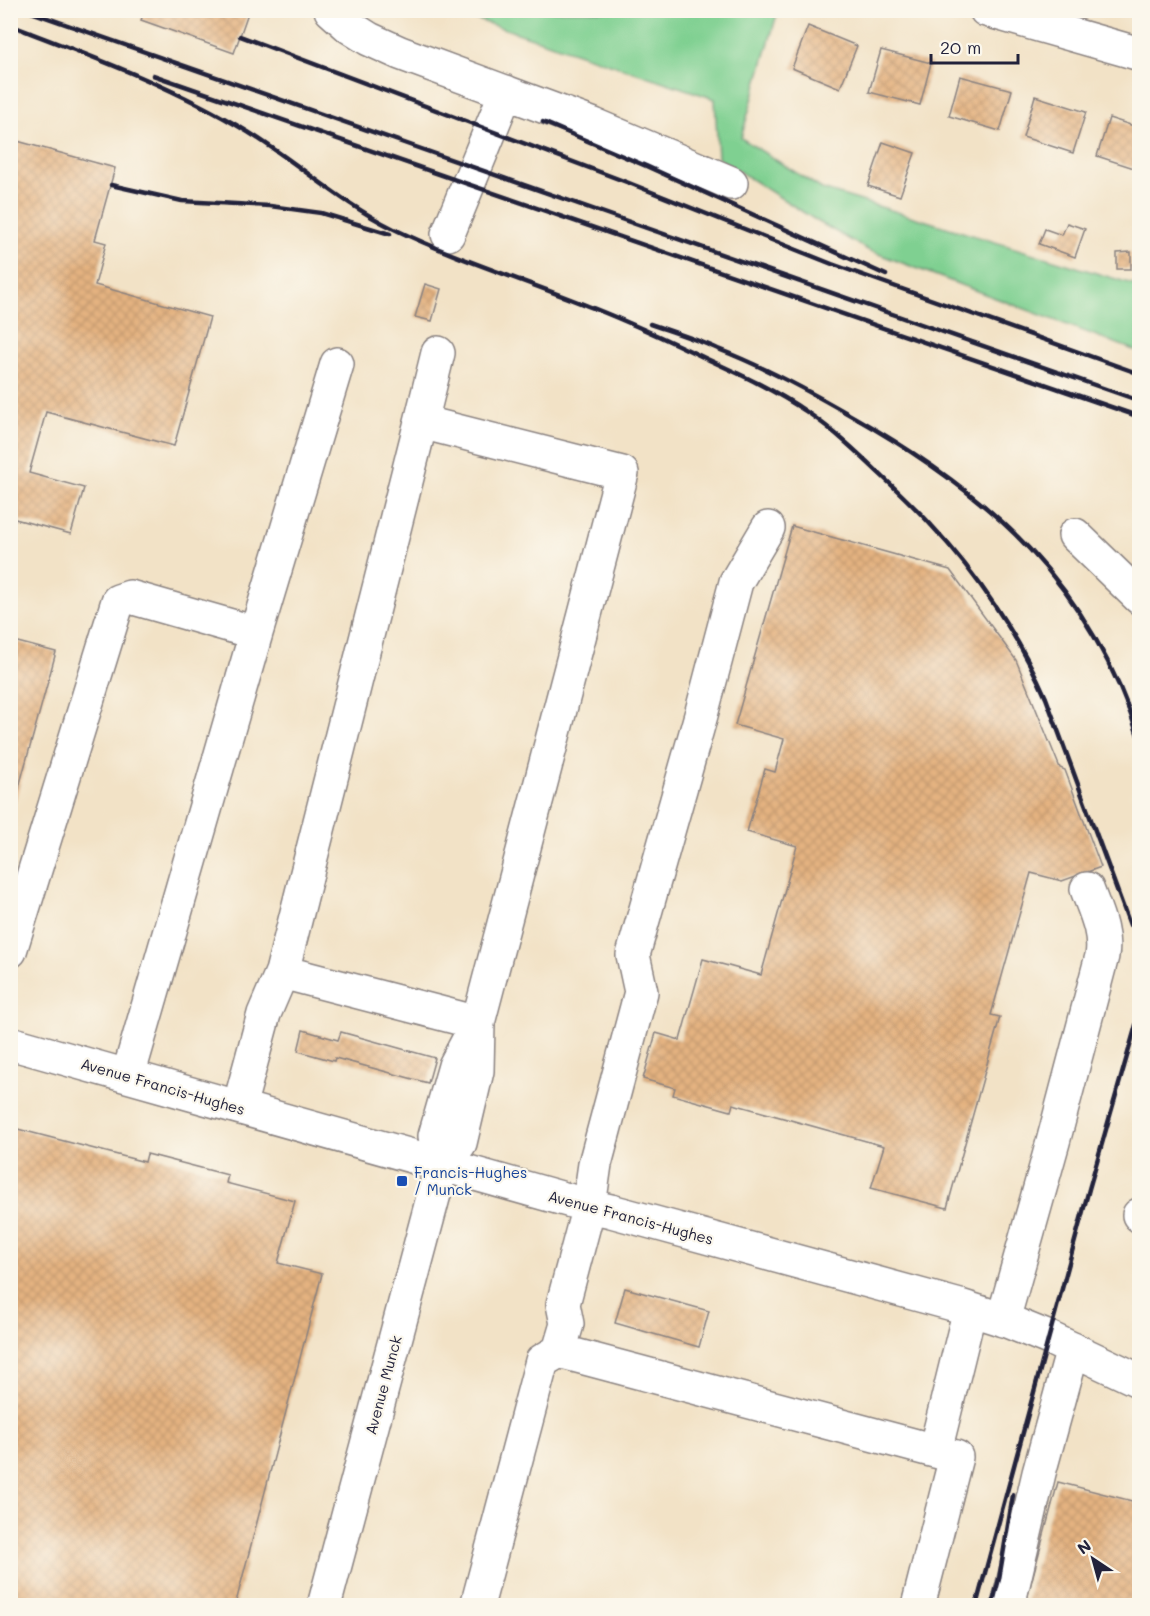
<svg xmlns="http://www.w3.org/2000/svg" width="1150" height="1616" font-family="Mali,sans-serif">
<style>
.grass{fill:#7fd091;stroke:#507966;stroke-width:1.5}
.building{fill:url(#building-cross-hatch)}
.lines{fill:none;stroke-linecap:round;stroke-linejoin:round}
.minor-casing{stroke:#8a8280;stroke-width:36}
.minor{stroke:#fff;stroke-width:33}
.rail{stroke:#22223b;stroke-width:4.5}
.transit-dot{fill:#1a4fb4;stroke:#fbf7ec;stroke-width:2}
.labels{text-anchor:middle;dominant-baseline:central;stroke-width:4.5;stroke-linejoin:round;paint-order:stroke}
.street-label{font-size:15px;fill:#22223b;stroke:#fbf7ec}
.transit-label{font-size:15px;fill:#164399;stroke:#fbf7ec;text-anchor:start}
</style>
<defs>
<pattern id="building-cross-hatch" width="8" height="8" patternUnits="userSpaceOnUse" patternTransform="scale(1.5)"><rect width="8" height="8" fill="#e4b280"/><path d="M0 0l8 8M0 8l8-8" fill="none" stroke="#c39970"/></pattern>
</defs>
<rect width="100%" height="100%" fill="#fbf7ec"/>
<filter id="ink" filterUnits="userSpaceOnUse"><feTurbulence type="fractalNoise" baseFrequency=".0167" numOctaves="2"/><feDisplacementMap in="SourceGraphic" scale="12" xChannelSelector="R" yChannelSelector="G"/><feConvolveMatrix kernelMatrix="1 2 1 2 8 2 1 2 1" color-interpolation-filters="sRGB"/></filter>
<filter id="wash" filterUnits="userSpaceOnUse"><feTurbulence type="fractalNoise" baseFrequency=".008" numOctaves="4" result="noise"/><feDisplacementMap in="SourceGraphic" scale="24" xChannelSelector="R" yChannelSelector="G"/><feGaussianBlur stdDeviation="1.35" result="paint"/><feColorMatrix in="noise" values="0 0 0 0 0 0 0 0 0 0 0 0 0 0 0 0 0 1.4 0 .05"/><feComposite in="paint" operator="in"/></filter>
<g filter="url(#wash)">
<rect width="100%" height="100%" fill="#f2e2c6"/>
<!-- grass -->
<path class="grass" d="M451 11H778L741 138 822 189 1139 286V352L868 250 817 221 718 158 715 99Z"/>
<g id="blocks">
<!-- building -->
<path class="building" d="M145 10H249L234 53 141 20Z
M808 26 857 46 840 88 792 68Z
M881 50 931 63 920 105 869 92Z
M960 76 1012 90 1000 131 949 116Z
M1035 96 1086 112 1073 153 1023 137Z
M1109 118 1140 128V170L1097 156Z
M10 139 115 168 95 240 106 243 95 285 210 317 174 446 46 412 29 473 84 488 71 534 15 519 10 533Z
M883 142 915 153 900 196 868 186Z
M1067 223 1085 229 1075 257 1039 244 1045 229 1062 235Z
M1131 252V269H1117V253Z
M425 284 441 289 432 321 415 317Z
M792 526 950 570 1016 660 1060 768 1065 770 1101 867 1062 881 1031 873 991 1015 1000 1017 947 1208 871 1188 884 1146 733 1104 731 1111 673 1095 675 1088 643 1079 656 1033 680 1040 703 959 761 975 797 846 747 832 765 769 775 772 784 739 735 725Z
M10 640 56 652 13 809 10 808Z
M303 1030 338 1040 341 1032 435 1058 428 1083 335 1058 334 1061 298 1051Z
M10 1127 145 1162 147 1154 228 1175 226 1183 295 1201 278 1263 322 1274 235 1606H10Z
M625 1288 709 1311 699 1347 615 1323Z
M1058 1482 1140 1503V1606H1025Z"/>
</g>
</g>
<g filter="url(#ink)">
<use href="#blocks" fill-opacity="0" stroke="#8a8280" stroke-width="1.5"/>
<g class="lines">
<!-- minor casing -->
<g class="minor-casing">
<path id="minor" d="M331 10 350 27 369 39 400 53 594 125 731 183
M986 10 1140 54
M448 234 506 92
M421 422 438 353
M768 528 736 582 701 715 633 955 641 992 595 1164 589 1206 563 1304 567 1324 559 1351 935 1451 970 1309
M1075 535 1140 598
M10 951 118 601 130 597 256 633
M282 972 478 1023
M10 1043 589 1206 611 1211 960 1306 1007 1321 1049 1338 1140 1381
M128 1076 256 633 337 364
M239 1107 264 1014 282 972 421 422 622 473 478 1023 477 1071 460 1143 442 1164 324 1606
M442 1164 435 1136 455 1066 475 1028
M1139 1215 1140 1216
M1003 1320 1053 1142 1102 956C1106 933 1095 911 1087 889
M477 1606 542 1361 559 1351
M918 1606 956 1457 935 1451
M1008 1606 1039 1473 1073 1349"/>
</g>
<!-- minor -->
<use href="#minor" class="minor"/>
<!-- rail -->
<path class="rail" d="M25 10 1140 401
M10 25 31 33
M25 31C101 60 178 89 248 132 298 163 341 203 394 229 458 260 527 281 593 308 631 323 670 341 707 359 742 375 776 391 807 412 835 431 859 454 883 477 900 493 917 509 932 526 977 574 1020 638 1046 698L1130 925
M240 36 629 183 832 264 1140 374
M153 75 1140 417
M543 122 646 166 886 275
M111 185 182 201 270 206 321 213 390 234
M650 324C673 332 696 339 718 349 765 367 809 391 852 416 992 495 1090 584 1140 741
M976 1606 1089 1189 1140 1011
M992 1606 999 1579 1013 1495"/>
</g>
</g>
<!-- markers -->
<rect class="transit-dot" x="396" y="1175" width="12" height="12" rx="3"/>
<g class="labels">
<!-- street labels -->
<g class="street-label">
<text transform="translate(163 1086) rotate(16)">Avenue Francis-Hughes</text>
<text transform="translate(631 1217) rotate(15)">Avenue Francis-Hughes</text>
<text transform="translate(383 1385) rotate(-75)">Avenue Munck</text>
</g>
<!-- transit labels -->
<g class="transit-label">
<text x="414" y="1172">Francis-Hughes<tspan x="414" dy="17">/ Munck</tspan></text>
</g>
</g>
<!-- margin -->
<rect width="1150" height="1616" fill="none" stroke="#fbf7ec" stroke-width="36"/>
<!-- north arrow -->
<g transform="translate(1093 1559) rotate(324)" stroke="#fbf7ec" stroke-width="4.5" paint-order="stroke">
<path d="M0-4.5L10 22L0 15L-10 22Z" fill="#22223b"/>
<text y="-9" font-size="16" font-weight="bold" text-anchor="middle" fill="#22223b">N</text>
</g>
<!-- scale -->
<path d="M931 54v9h87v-9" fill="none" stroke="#22223b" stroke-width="3"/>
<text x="940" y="54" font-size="18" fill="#22223b" stroke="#fbf7ec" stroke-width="4.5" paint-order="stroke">20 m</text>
</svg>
